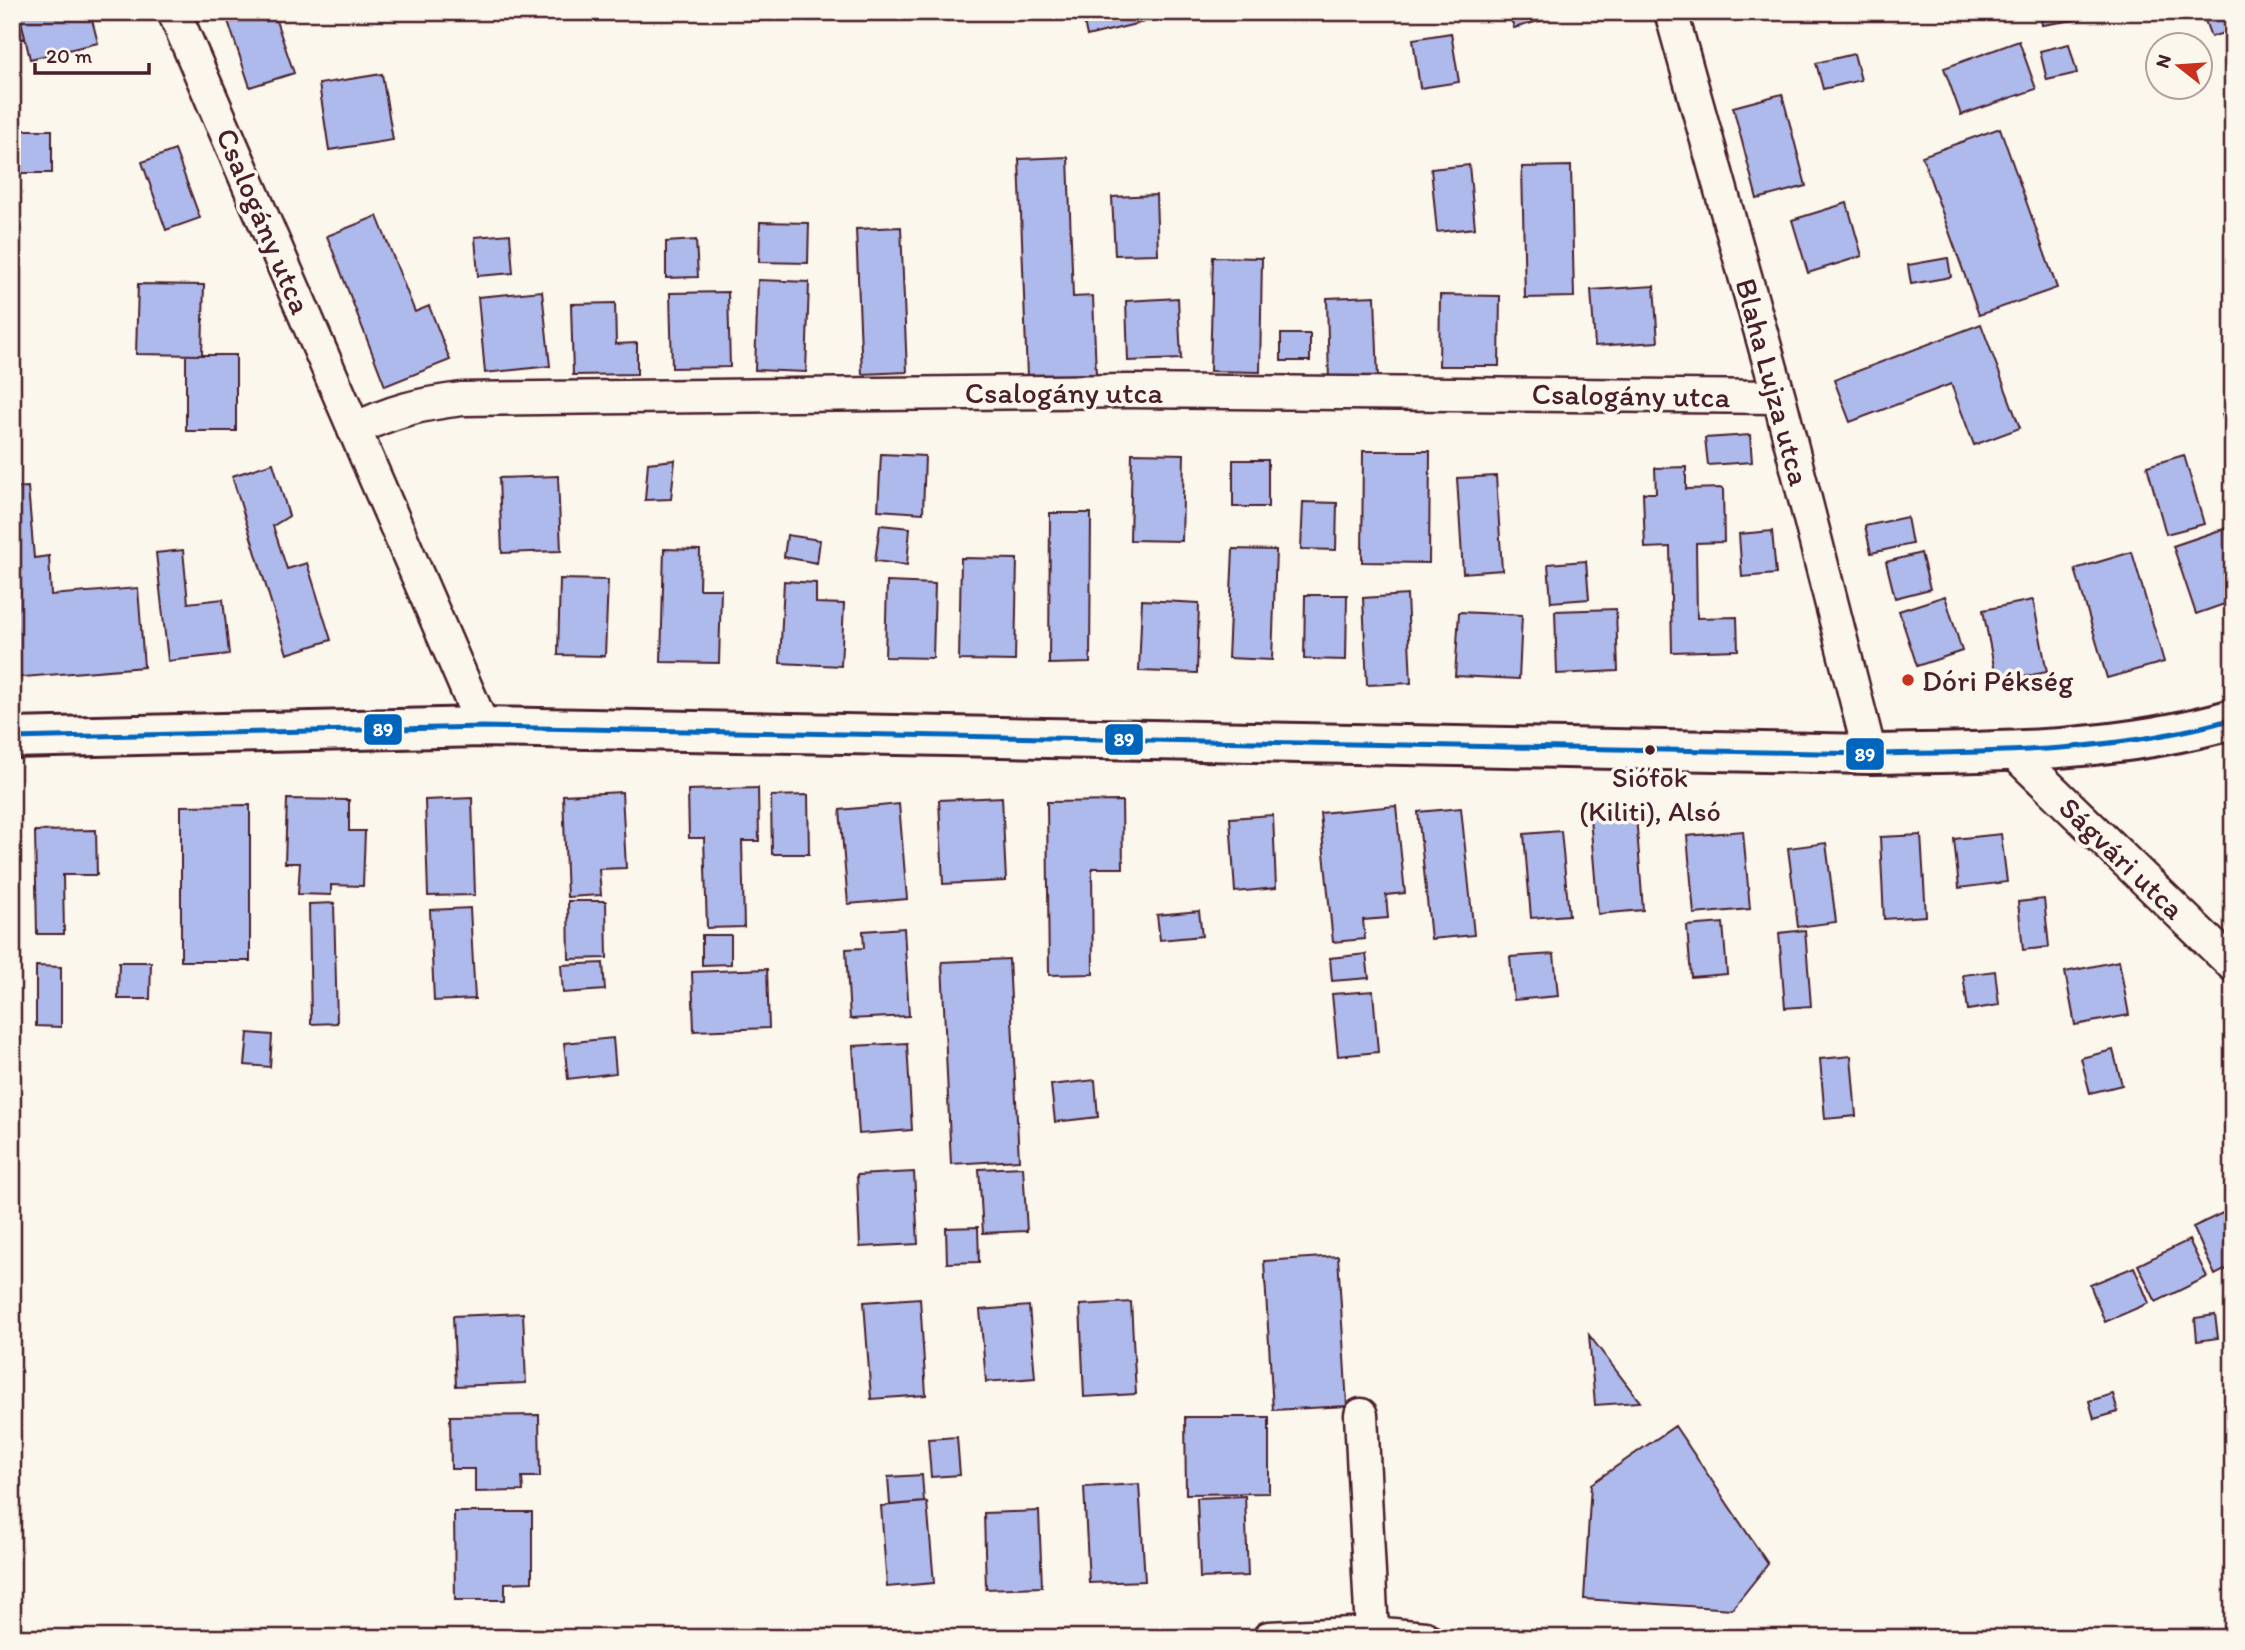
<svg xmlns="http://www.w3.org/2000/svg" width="2245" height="1650" font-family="Itim,sans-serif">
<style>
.building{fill:#aebaeb;stroke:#4a1f2b;stroke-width:2}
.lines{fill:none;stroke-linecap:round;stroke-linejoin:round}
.minor-casing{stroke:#4a1f2b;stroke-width:37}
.primary-casing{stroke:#4a1f2b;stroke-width:44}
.minor{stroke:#fbf7ec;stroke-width:32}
.primary{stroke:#fbf7ec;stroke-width:38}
.bus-1-casing{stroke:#fbf7ec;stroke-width:10}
.bus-1{stroke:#0065bd;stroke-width:5}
.poi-dot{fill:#c8321e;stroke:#fbf7ec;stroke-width:2.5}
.bus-dot{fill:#4a1f2b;stroke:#fbf7ec;stroke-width:2.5}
.labels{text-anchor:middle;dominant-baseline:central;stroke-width:7;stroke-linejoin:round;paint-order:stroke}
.bus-label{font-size:28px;fill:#4a1f2b;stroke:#fbf7ec}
.street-label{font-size:30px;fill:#4a1f2b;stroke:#fbf7ec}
.poi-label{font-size:30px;fill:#4a1f2b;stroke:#fbf7ec;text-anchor:start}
.line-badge{stroke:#fbf7ec;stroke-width:2.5}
.badge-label{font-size:19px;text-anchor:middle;font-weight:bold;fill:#fff}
</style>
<rect width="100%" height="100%" fill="#fbf7ec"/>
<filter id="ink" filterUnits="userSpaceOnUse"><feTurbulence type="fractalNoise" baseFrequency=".0143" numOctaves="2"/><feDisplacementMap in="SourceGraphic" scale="14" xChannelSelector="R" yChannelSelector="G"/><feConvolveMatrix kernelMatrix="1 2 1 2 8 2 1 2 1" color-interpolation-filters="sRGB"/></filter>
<g filter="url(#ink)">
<!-- building -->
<path class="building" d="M12 12H19L25 38 12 42Z
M19 12H90L98 43 30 59Z
M225 12H273L294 73 250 87Z
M1082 12H1141L1144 22 1087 36Z
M1509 12H1571L1514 28Z
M2040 12H2074L2075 20 2042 25Z
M2202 12H2232L2233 30 2211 37Z
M1451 33 1459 82 1420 88 1413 39Z
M2019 41 2036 89 1961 115 1944 68Z
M2069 44 2077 73 2047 80 2040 51Z
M1854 54 1861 80 1823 89 1816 63Z
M382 74 393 140 329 150 319 84Z
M1782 94 1806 186 1757 199 1733 107Z
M2000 128 2057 288 1979 315 1922 156Z
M12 130H52V173H12Z
M175 150 200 218 166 230 142 162Z
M1068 157 1073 297 1093 296 1096 374 1027 377 1019 159Z
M1469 165 1475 228 1437 232 1431 169Z
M1571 166 1574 297 1525 298 1522 167Z
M1156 195 1158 254 1115 255 1112 197Z
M1847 203 1862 256 1808 273 1792 220Z
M377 216 415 312 429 306 450 360 385 386 327 236Z
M760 222 809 223 808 263 759 262Z
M901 227 907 372 862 374 856 229Z
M510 234 513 273 478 276 475 237Z
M696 240 698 277 666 278V242Z
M1213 257 1262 258 1260 372 1210 371Z
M1948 258 1951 277 1911 284 1908 265Z
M758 280 809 282 806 372 755 370Z
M138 284 204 285 202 355 136 354Z
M1654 286 1658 342 1595 346 1591 290Z
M542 291 550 366 485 373 478 297Z
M728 292 730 367 672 368 670 293Z
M1440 295 1500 296 1499 366H1439Z
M1375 296 1378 380 1329 382 1327 298Z
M1178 298 1181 359 1128 361 1126 301Z
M615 303 616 344 637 343V374L573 375 571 304Z
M1981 324 2020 428 1974 445 1951 384 1850 422 1834 380Z
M1281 334H1310V361H1281Z
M186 355H236V431H186Z
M2233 411V443H2231L2222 414Z
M1750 435 1752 462 1708 465 1705 438Z
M1363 451H1430L1429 563 1362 562Z
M1132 453 1184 454 1182 541 1130 540Z
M881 454 925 456 923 513 878 510Z
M2184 455 2204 524 2166 534 2147 466Z
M675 460 671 499 645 500 648 463Z
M1233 460H1268V507H1233Z
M273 463 289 516 273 526 287 569 307 563 331 640 287 654 232 476Z
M1686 467V489L1723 488 1724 542 1696 543 1697 618 1737 617 1738 650 1672 652 1670 547 1645 548 1643 493H1656L1655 468Z
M558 476 561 551 502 553 499 478Z
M1496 476 1502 570 1463 573 1457 478Z
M28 487 34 558 49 556 51 595 138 588 144 667 12 678V488Z
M1303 502 1337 503 1336 550 1301 549Z
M1050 513H1091L1090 663 1049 664Z
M1907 517 1912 544 1871 553 1865 526Z
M880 525 910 528 907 565 875 561Z
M2232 526 2233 601 2196 614 2173 546Z
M1772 531 1776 574 1742 577 1739 534Z
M787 535 820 540 817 563 784 557Z
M664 549 700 550 699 589H721L719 663 661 662Z
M1233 549 1276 550 1272 660 1228 658Z
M183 550 188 603 223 599 229 654 168 661 156 553Z
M2132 552 2164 662 2107 678 2075 569Z
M1921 553 1930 589 1895 598 1886 562Z
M961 558 1017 559 1015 661 959 660Z
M1586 561 1589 599 1551 602 1548 564Z
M560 579 608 580 605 656 558 655Z
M784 581 816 583V603L844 604 841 666 780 663Z
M887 582 935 584 933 658 885 657Z
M1305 595H1347L1346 660 1304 659Z
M1407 595 1411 683 1367 685 1363 598Z
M1945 596 1962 651 1917 666 1899 611Z
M1142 600 1199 603 1197 673 1139 671Z
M2033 600 2047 672 1997 682 1983 610Z
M1616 609 1618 671 1557 674 1555 611Z
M1459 612 1522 615 1519 679 1455 676Z
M758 788 759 841H742L744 927 707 928 704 838H689L688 790Z
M622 792 626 868 599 869 601 895 567 897 563 795Z
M808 795 809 854H772L771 796Z
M1002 797 1006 881 943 884 939 800Z
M472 798 475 895 428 896 425 800Z
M287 799 349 800V831H365L363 886 331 885V895L298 894 300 863H285Z
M1122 801 1123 868H1092L1093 974 1049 975 1047 802Z
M899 804 907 899 848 904 840 810Z
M250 805V961H181V806Z
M1396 806 1405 893 1386 895 1388 918 1363 920 1365 939 1333 942 1320 813Z
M1461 808 1474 935 1431 939 1418 812Z
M1273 815 1276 888 1235 892 1230 818Z
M1636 815 1643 910 1598 914 1590 818Z
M96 830 97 875H63L64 934H37L35 831Z
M1561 831 1569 915 1531 918 1524 834Z
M1743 831 1750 909 1694 914 1687 836Z
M2001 834 2007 882 1959 888 1954 839Z
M1921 835 1926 916 1884 919 1880 837Z
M1826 843 1836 922 1798 927 1788 848Z
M2044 899 2049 947 2023 950 2018 902Z
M568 901H606L607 958 569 959Z
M334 903 337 1023 311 1024 309 904Z
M470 908 475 999 434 1001 430 910Z
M1199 911 1202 936 1160 940 1157 915Z
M1723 923 1727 974 1691 977 1687 926Z
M904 928 909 1016 850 1019 846 949 864 948 863 931Z
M1805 930 1811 1006 1785 1008 1779 933Z
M702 935H731V964L702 965Z
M1366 954 1369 978 1332 981 1330 958Z
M1554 954 1558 996 1514 1000 1510 957Z
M1009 959 1019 1160 951 1164 942 962Z
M2119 961 2129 1015 2075 1025 2065 972Z
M119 962H151L150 999H118Z
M603 963 605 990 563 993 561 965Z
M36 966 61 967V1027L36 1026Z
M767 969 769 1028 694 1031 692 972Z
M1995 971 1999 1005 1968 1010 1963 975Z
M1373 991 1378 1052 1338 1056 1332 994Z
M248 1033 272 1035 270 1067 245 1065Z
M613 1038 616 1073 568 1079 564 1043Z
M907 1043 912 1130 859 1134 853 1046Z
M2113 1050 2122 1085 2090 1093 2081 1058Z
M1851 1056 1856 1116 1825 1119 1820 1059Z
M1095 1080 1098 1117 1055 1122 1051 1085Z
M1023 1167 1027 1231 983 1233 979 1169Z
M914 1172 918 1244 860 1247 857 1175Z
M2233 1208V1266L2215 1275 2193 1227Z
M978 1227 979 1262 947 1263 946 1228Z
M2189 1240 2207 1277 2156 1302 2138 1265Z
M1338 1256 1347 1406 1273 1410 1264 1261Z
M2134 1267 2149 1303 2105 1322 2090 1285Z
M920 1298 926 1395 871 1399 864 1302Z
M1131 1302 1136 1394 1084 1397 1080 1305Z
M1029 1306 1035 1378 986 1382 980 1310Z
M523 1313 526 1383 456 1386 453 1316Z
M2215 1315 2218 1338 2197 1341 2195 1318Z
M1589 1335 1640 1402 1595 1405Z
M2113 1394 2118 1412 2094 1419 2089 1401Z
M539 1415 540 1477H522L523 1491 475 1492V1469H451L450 1416Z
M1185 1417H1269V1493L1186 1494Z
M1675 1426 1768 1564 1732 1609 1584 1599 1591 1484Z
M957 1437 960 1475 931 1477 928 1439Z
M922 1475 924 1502 890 1505 888 1477Z
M1139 1484 1145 1581 1089 1583 1084 1487Z
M1245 1496 1248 1576 1200 1578 1197 1498Z
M927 1502 934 1583 887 1587 881 1506Z
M1039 1511 1042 1587 986 1589 984 1513Z
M454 1512H532V1582L505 1583V1600H455Z"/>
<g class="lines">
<!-- minor casing -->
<g class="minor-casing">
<path id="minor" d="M174 12 483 727
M1671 12 1779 397 1870 754
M354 430C391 411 421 404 462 399L1129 391 1779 397
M2012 751 2233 965
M1361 1415 1372 1633
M1269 1638 1372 1633 1425 1638"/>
</g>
<!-- primary casing -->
<g class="primary-casing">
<path id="primary" d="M12 738 483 727 1870 754C1991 752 2115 753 2233 719"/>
</g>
<!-- minor -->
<use href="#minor" class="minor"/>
<!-- primary -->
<use href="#primary" class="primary"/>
<!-- bus-1 casing -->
<g class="bus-1-casing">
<path id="bus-1" d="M12 738 483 727 1870 754C1991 752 2115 753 2233 719"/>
</g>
<!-- bus-1 -->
<use href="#bus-1" class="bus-1"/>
</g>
</g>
<!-- markers -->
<circle class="poi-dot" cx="1908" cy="680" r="7"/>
<circle class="bus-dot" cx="1650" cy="750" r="6"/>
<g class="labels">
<!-- bus labels -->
<g class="bus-label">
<text x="1650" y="777">Siófok<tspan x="1650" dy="34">(Kiliti), Alsó</tspan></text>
</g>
<!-- street labels -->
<g class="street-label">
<text transform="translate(264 221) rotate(67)">Csalogány utca</text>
<text transform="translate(1773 382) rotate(75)">Blaha Lujza utca</text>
<text x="1064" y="392">Csalogány utca</text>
<text transform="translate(1631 395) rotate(1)">Csalogány utca</text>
<text transform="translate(2122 858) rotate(44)">Ságvári utca</text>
</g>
<!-- poi labels -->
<g class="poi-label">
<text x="1922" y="680">Dóri Pékség</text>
</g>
</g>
<g class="line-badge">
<rect x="363" y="713" width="40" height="33" rx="7" fill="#0065bd"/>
<rect x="1104" y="723" width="40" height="33" rx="7" fill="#0065bd"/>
<rect x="1845" y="737" width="40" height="34" rx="7" fill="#0065bd"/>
</g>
<g class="badge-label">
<text x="383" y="736">89</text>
<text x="1124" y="746">89</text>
<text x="1865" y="761">89</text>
</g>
<!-- margin -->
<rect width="2245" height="1650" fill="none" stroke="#fbf7ec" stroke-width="42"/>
<rect x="21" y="21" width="2203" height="1608" fill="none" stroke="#4a1f2b" stroke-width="2.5" filter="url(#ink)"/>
<!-- north arrow -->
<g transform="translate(2179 66) rotate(287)"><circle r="33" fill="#fbf7ec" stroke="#b4a19f" stroke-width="2"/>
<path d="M0-5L12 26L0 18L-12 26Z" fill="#c8321e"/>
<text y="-10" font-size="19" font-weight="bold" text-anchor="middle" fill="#4a1f2b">N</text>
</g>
<!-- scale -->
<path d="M35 63v10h114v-10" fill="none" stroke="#4a1f2b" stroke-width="3.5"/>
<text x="46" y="63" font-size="21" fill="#4a1f2b" stroke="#fbf7ec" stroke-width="5" paint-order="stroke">20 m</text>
</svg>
